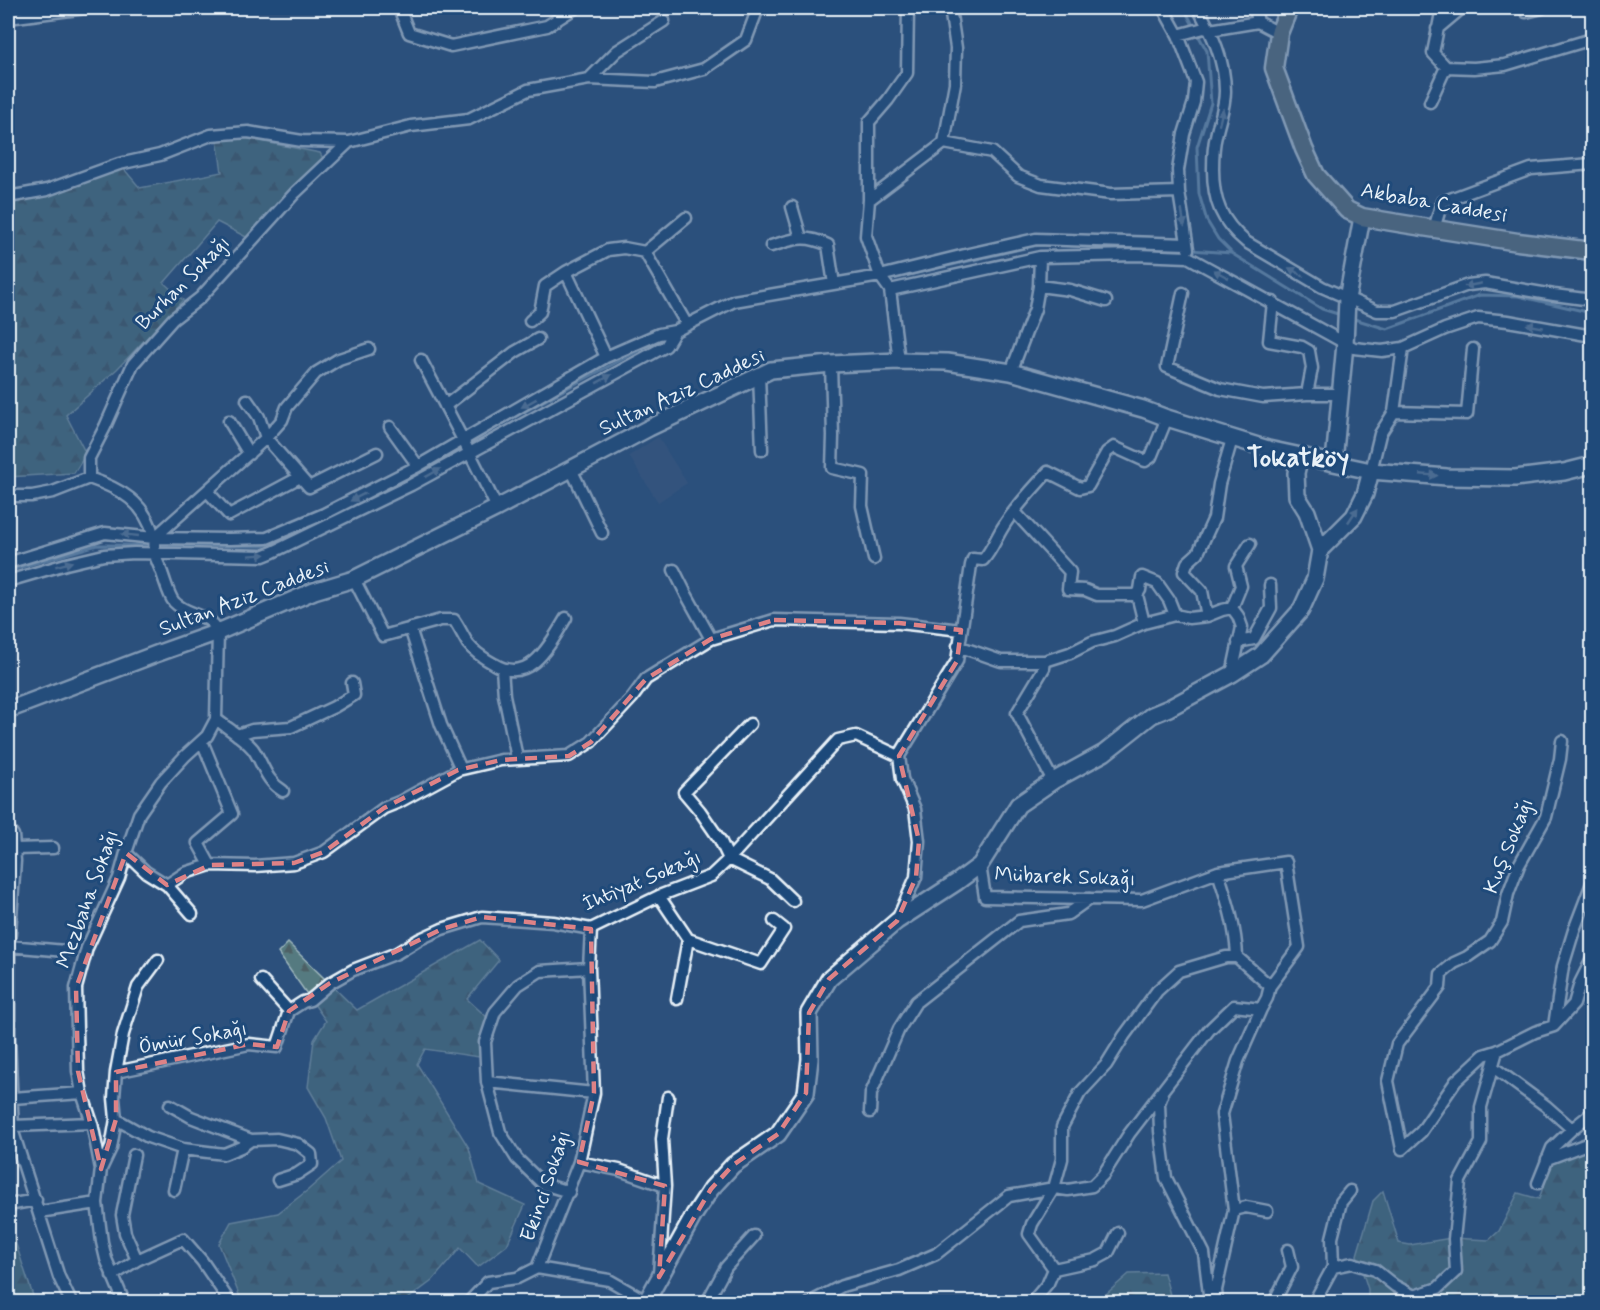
<svg xmlns="http://www.w3.org/2000/svg" width="1600" height="1310" font-family="Mynerve,sans-serif">
<style>
.built{fill:#3c587f}
.forest{fill:url(#forest-firs);stroke:#9eb6bc;stroke-width:1.5}
.lines{fill:none;stroke-linecap:round;stroke-linejoin:round}
.stream{stroke:#8aabc8;stroke-width:3}
.street-casing{stroke:#e8f1f8;stroke-width:15}
.secondary-casing{stroke:#e8f1f8;stroke-width:20}
.primary-casing{stroke:#e8f1f8;stroke-width:21}
.street{stroke:#1f4a7a;stroke-width:10}
.secondary{stroke:#1f4a7a;stroke-width:15}
.primary{stroke:#6d7d84;stroke-width:16}
.oneway{fill:#6f8dac}
.marked{fill:none;stroke:#de8286;stroke-width:4.5;stroke-dasharray:12 8;stroke-linejoin:round}
.labels{text-anchor:middle;dominant-baseline:central;stroke-width:6;stroke-linejoin:round;paint-order:stroke}
.street-label{font-size:21px;fill:#e8f1f8;stroke:#1f4a7a}
.district-label{font-size:27px;font-weight:bold;fill:#e8f1f8;stroke:#1f4a7a}
</style>
<defs>
<pattern id="forest-firs" width="22" height="20" patternUnits="userSpaceOnUse" patternTransform="scale(1.5)"><rect width="22" height="20" fill="#557a80"/><path d="M5 1l3.5 6h-7zM16 11l3.5 6h-7z" fill="#4e6165"/></pattern>
</defs>
<rect width="100%" height="100%" fill="#2c507c"/>
<filter id="ink" filterUnits="userSpaceOnUse"><feTurbulence type="fractalNoise" baseFrequency=".0167" numOctaves="2"/><feDisplacementMap in="SourceGraphic" scale="12" xChannelSelector="R" yChannelSelector="G"/><feConvolveMatrix kernelMatrix="1 2 1 2 8 2 1 2 1" color-interpolation-filters="sRGB"/></filter>
<g filter="url(#ink)">
<!-- built -->
<path class="built" d="M658 437 687 483 658 502 629 456Z"/>
<!-- forest -->
<path class="forest" d="M240 137 320 153 326 164 252 240 217 222 164 283 183 300 117 369 66 415 86 454 74 473 8 477V197L29 195 124 169 140 188 222 172 217 139Z
M480 940 499 960 467 999 491 1021 479 1057 425 1049 417 1064 469 1148 479 1184 525 1205 507 1245 478 1267 460 1248 432 1281 408 1299 407 1302H242L219 1244 231 1222 278 1213 308 1190 341 1161 326 1118 308 1087 314 1040 326 1021 278 953 288 943 357 1010Z
M1592 1148V1302H1368V1289L1357 1255 1373 1201 1383 1191 1399 1243 1410 1245 1451 1238 1489 1240 1499 1231 1518 1193 1539 1199 1551 1164 1576 1152Z
M10 1226 35 1302H8V1228Z
M1164 1273 1172 1302H1097L1129 1274Z"/>
<g class="lines">
<!-- stream -->
<path class="stream" d="M1184 8 1194 27
M1197 33 1207 51 1211 103 1197 147 1199 194 1207 221 1218 239 1231 252
M1170 249 1184 250
M1191 250 1231 253 1322 309 1341 315
M896 278 1038 245 1083 246
M1351 318 1387 329 1480 295 1518 296 1592 313
M454 451 571 386 665 337
M8 571 97 545 264 546 282 537"/>
<!-- street casing -->
<g class="street-casing">
<path id="street" d="M399 8 409 33 451 46 547 26 575 8
M1163 8 1178 35 1196 82 1194 102 1184 134 1178 170 1179 192 1188 249
M1198 8C1212 33 1225 61 1225 91 1225 107 1219 121 1216 136 1213 147 1213 158 1213 169 1213 201 1221 221 1246 242L1322 287 1377 311H1395L1468 285 1485 283 1554 295 1592 300
M1255 8 1258 22
M1442 8 1433 53 1446 67 1474 68 1505 65 1592 39
M1526 12 1542 8
M8 18 86 8
M1437 29 1462 8
M1178 35 1204 28 1210 30 1258 22 1279 33
M589 79 617 51 664 21
M1430 102 1446 67
M944 143 955 83 956 48 950 8
M8 197 47 190 119 164 160 155 211 135 248 132 302 141 349 142 411 126 469 119 528 90 589 79 655 82 704 69 746 40 758 8
M869 200V122L888 100 907 73 908 8
M792 207 801 238
M1434 229 1442 202 1531 169 1592 164
M771 246C795 239 804 234 828 245L834 284
M645 252 686 218
M1039 286 1040 257
M890 290 1040 257 1137 255 1188 257 1354 348 1382 351 1403 348 1445 329 1478 318 1508 321 1592 336
M1183 293 1167 367 1220 389 1263 397 1307 394H1339
M1273 302 1269 341 1302 347 1309 351 1312 368 1307 394
M530 321 540 312 545 286 566 272
M606 357 566 272 608 250 624 248 645 252 687 325
M421 360C447 409 473 458 497 508
M899 361 890 290 880 276 866 236 869 200 944 143 992 152 1018 176 1041 185 1111 194 1179 192
M831 364 833 436 832 468 863 475 862 506 874 559
M1011 372 1035 309 1039 286 1070 290 1106 301
M759 375 762 450
M247 400 259 417 266 438 309 487 377 453
M445 406 515 352 538 339
M1394 412 1467 414 1473 349
M229 421 249 454
M390 427 418 466
M571 469 602 533
M1371 471 1380 434 1394 412 1403 348
M89 478V458L105 427 133 364 173 319 200 298 295 193 349 142
M208 492 229 515 300 477
M8 496H32L53 492 89 478C121 489 145 502 154 537 155 543 154 549 155 555 157 562 161 569 163 576 166 584 169 596 174 602 187 616 211 613 218 632L216 719 207 736 185 756 161 782 139 814 126 853 119 878 87 948 76 988 78 1071 82 1093 92 1123 101 1169 97 1203 102 1242 106 1259 124 1302
M1014 511 1070 572 1068 589 1085 590 1097 595H1137
M154 538 266 438 282 420 287 407 316 373 339 359 369 349
M8 563 105 533 154 538 229 539 267 538 324 514 418 466 606 357 659 334 675 331 734 301 880 276 969 254 1036 239 1187 244
M674 570 686 594 711 639
M354 579 383 636 441 620H454C459 627 463 636 468 644 475 653 485 659 494 664 530 686 550 644 566 618
M8 581 66 564 104 555 134 553 263 556 273 552 411 485 666 346 675 331
M1232 608 1241 586 1236 566 1250 544
M1207 616 1202 591 1184 572 1187 563 1198 553 1214 518 1219 484 1232 439
M1144 623 1137 595 1140 590 1142 577 1157 583 1169 600 1175 615
M410 628 441 725 461 769
M1238 642 1254 639 1271 608 1270 585
M958 646 1001 661H1045L1070 653 1092 642 1115 636 1144 623 1175 615 1189 618 1207 616 1222 610 1232 608 1238 616 1242 627 1232 674
M1045 661 1044 668 1017 713 1053 781
M502 669 504 695 517 758
M216 719C228 729 243 737 253 749 264 765 265 780 283 791
M750 724 684 792 700 811 720 840 729 859 770 879 793 901
M237 735 252 730 291 727 334 707 354 695 352 683
M202 741 232 814 198 843 210 865
M8 828 13 835 15 861 9 946V1036L13 1132 59 1277 71 1302
M14 849 53 848
M126 853 146 872 167 885 192 914
M980 865 985 897 1142 900 1218 872 1286 862 1299 947 1270 986 1267 998 1261 1009 1238 1061 1222 1114 1234 1210 1216 1290 1217 1302
M1218 872C1227 900 1236 927 1237 957
M1592 883 1574 930 1563 966 1554 1026 1574 1004 1580 983 1592 959
M167 885 185 873 210 865 255 866 294 863 324 852 384 808 399 802 458 770 501 760 569 756 591 742 632 698 646 679 711 639 774 620 899 623 961 630
M659 896 688 939 761 964 784 929 774 921
M897 920 916 877 919 841 915 809 902 779 899 756 957 661 971 565 973 559 983 560C992 550 996 538 1003 527 1015 507 1032 490 1048 472L1080 488 1088 486 1107 452 1114 447 1145 461 1151 457 1167 418
M9 946 65 951
M261 980 289 1011
M677 999 688 939
M289 1011 303 1002 310 1000 330 983 353 970 397 953 420 939 442 929 482 917 553 922 591 929 659 896 711 876 729 859 838 740 856 736 899 756
M1493 1067 1546 1106 1572 1129
M116 1072 249 1044 277 1047 289 1011
M487 1082 594 1093
M1162 1095 1159 1103 1160 1131 1166 1178 1204 1253 1209 1294 1212 1302
M12 1098 82 1093
M170 1105 191 1117 251 1140
M870 1112 871 1093 899 1029 916 1002 1019 921 1068 914 1089 899
M116 1119 148 1137 183 1149 224 1154 241 1147 251 1140 277 1139 298 1144 311 1154 312 1164 297 1174 278 1180
M13 1126 92 1123
M1402 1149 1388 1081 1397 1044 1440 987 1441 974 1454 963 1467 957 1490 941 1502 922 1508 894 1519 865 1546 817 1560 759 1562 741
M1402 1149 1421 1132 1456 1081 1484 1055 1497 1051 1535 1032 1554 1026
M134 1155 122 1215 125 1233 137 1260
M1547 1159 1592 1142
M579 1162 619 1170 665 1186
M101 1169 111 1148 116 1119 114 1098 116 1072 123 1034 138 987 158 960
M1538 1183 1552 1148 1572 1129 1592 1113
M174 1190 183 1149
M569 1192 543 1184 517 1159 500 1132 487 1082 485 1042 495 1012 518 985 540 971 589 968
M8 1205 36 1200
M1234 1210 1246 1207 1267 1211
M39 1212 97 1203
M1333 1267 1352 1263 1375 1270 1395 1286 1414 1296 1438 1288 1456 1271 1454 1239 1460 1181 1481 1142V1107L1497 1051
M537 1268 609 1280 646 1301
M1054 1269 1095 1260 1108 1253 1118 1233
M659 1274 665 1186 662 1139 668 1097
M112 1276 137 1260 183 1239 202 1261 230 1302
M469 1302 488 1282 517 1278 537 1268 579 1162 594 1093 589 968 591 929
M707 1302 726 1267 754 1236
M811 1302 842 1286 899 1270 936 1254 1009 1196 1054 1188 1068 1190 1092 1186 1103 1175 1129 1134 1209 1030 1234 1006 1261 1009
M1032 1302 1048 1283 1054 1269 1029 1234 1032 1224 1054 1188 1062 1159V1127L1080 1093 1106 1065 1124 1036 1157 991 1179 971 1226 957H1237L1270 986
M1274 1302 1292 1267 1288 1250
M1314 1302 1333 1267 1332 1238 1341 1202 1350 1191"/>
</g>
<!-- secondary casing -->
<g class="secondary-casing">
<path id="secondary" d="M1334 462 1345 344 1347 299 1362 217
M1320 550 1354 516 1365 494 1371 471
M8 710 156 654 218 632 314 591 354 579 497 508 649 428 771 370 831 364 899 361 947 362 1011 372 1143 409 1167 418 1268 449 1371 471 1447 477 1515 478 1564 472 1592 465
M646 1302 694 1215 711 1189 733 1165 778 1134 806 1093 810 1059 809 1013 829 979 897 921 957 882 980 865 1018 805 1053 781 1104 753 1152 715 1169 708 1232 674 1261 655 1301 610 1315 579 1320 550 1307 512 1297 496 1296 473 1300 456"/>
</g>
<!-- primary casing -->
<g class="primary-casing">
<path id="primary" d="M1289 8 1279 33 1274 68 1304 149 1316 175 1347 210 1362 217 1404 224 1518 242 1592 251"/>
</g>
<!-- street -->
<use href="#street" class="street"/>
<!-- secondary -->
<use href="#secondary" class="secondary"/>
<!-- primary -->
<use href="#primary" class="primary"/>
</g>
<!-- one-way arrows -->
<defs><path id="oneway-solid" d="M-6-.8H1V-3.2L6.5 0L1 3.2V.8H-6Z" transform="scale(1.5)"/></defs>
<g class="oneway">
<use href="#oneway-solid" transform="translate(1221 117) rotate(-76)"/>
<use href="#oneway-solid" transform="translate(1183 218) rotate(81)"/>
<use href="#oneway-solid" transform="translate(1296 272) rotate(-150)"/>
<use href="#oneway-solid" transform="translate(1221 274) rotate(-152)"/>
<use href="#oneway-solid" transform="translate(1473 285) rotate(169)"/>
<use href="#oneway-solid" transform="translate(1535 326) rotate(-170)"/>
<use href="#oneway-solid" transform="translate(604 379) rotate(-29)"/>
<use href="#oneway-solid" transform="translate(529 403) rotate(151)"/>
<use href="#oneway-solid" transform="translate(433 473) rotate(-29)"/>
<use href="#oneway-solid" transform="translate(1429 475) rotate(5)"/>
<use href="#oneway-solid" transform="translate(358 497) rotate(153)"/>
<use href="#oneway-solid" transform="translate(1353 515) rotate(-56)"/>
<use href="#oneway-solid" transform="translate(130 535) rotate(-174)"/>
<use href="#oneway-solid" transform="translate(257 555) rotate(-4)"/>
<use href="#oneway-solid" transform="translate(64 564) rotate(-15)"/>
</g>
</g>
<!-- marked area -->
<path d="M0 0H1600V1310H0ZM774 620 899 623 961 630 957 661 899 756 919 841 916 877 897 921 829 979 809 1013 806 1093 778 1134 733 1165 711 1189 659 1277 665 1186 579 1162 594 1093 591 929 482 917 442 929 330 983 289 1011 277 1047 249 1044 116 1072V1119L101 1169 78 1071 76 988 126 853 167 885 210 865 294 863 324 852 384 808 458 770 501 760 569 756 591 742 646 679 711 639Z" fill="#2c507c" fill-opacity=".55" fill-rule="evenodd"/>
<path class="marked" d="M774 620 899 623 961 630 957 661 899 756 919 841 916 877 897 921 829 979 809 1013 806 1093 778 1134 733 1165 711 1189 659 1277 665 1186 579 1162 594 1093 591 929 482 917 442 929 330 983 289 1011 277 1047 249 1044 116 1072V1119L101 1169 78 1071 76 988 126 853 167 885 210 865 294 863 324 852 384 808 458 770 501 760 569 756 591 742 646 679 711 639Z"/>
<g class="labels">
<!-- street labels -->
<g class="street-label">
<text transform="translate(1434 203) rotate(10)">Akbaba Caddesi</text>
<text transform="translate(183 283) rotate(-45)">Burhan Sokağı</text>
<text transform="translate(682 392) rotate(-25)">Sultan Aziz Caddesi</text>
<text transform="translate(244 598) rotate(-21)">Sultan Aziz Caddesi</text>
<text transform="translate(1509 846) rotate(-68)">Kuş Sokağı</text>
<text transform="translate(1065 877) rotate(2)">Mübarek Sokağı</text>
<text transform="translate(642 881) rotate(-23)">İhtiyat Sokağı</text>
<text transform="translate(88 899) rotate(-70)">Mezbaha Sokağı</text>
<text transform="translate(193 1038) rotate(-10)">Ömür Sokağı</text>
<text transform="translate(546 1186) rotate(-71)">Ekinci Sokağı</text>
</g>
<!-- district labels -->
<g class="district-label">
<text x="1298" y="458">Tokatköy</text>
</g>
</g>
<!-- margin -->
<rect width="1600" height="1310" fill="none" stroke="#1f4a7a" stroke-width="30"/>
<rect x="15" y="15" width="1570" height="1280" fill="none" stroke="#e8f1f8" stroke-width="2" filter="url(#ink)"/>
</svg>
